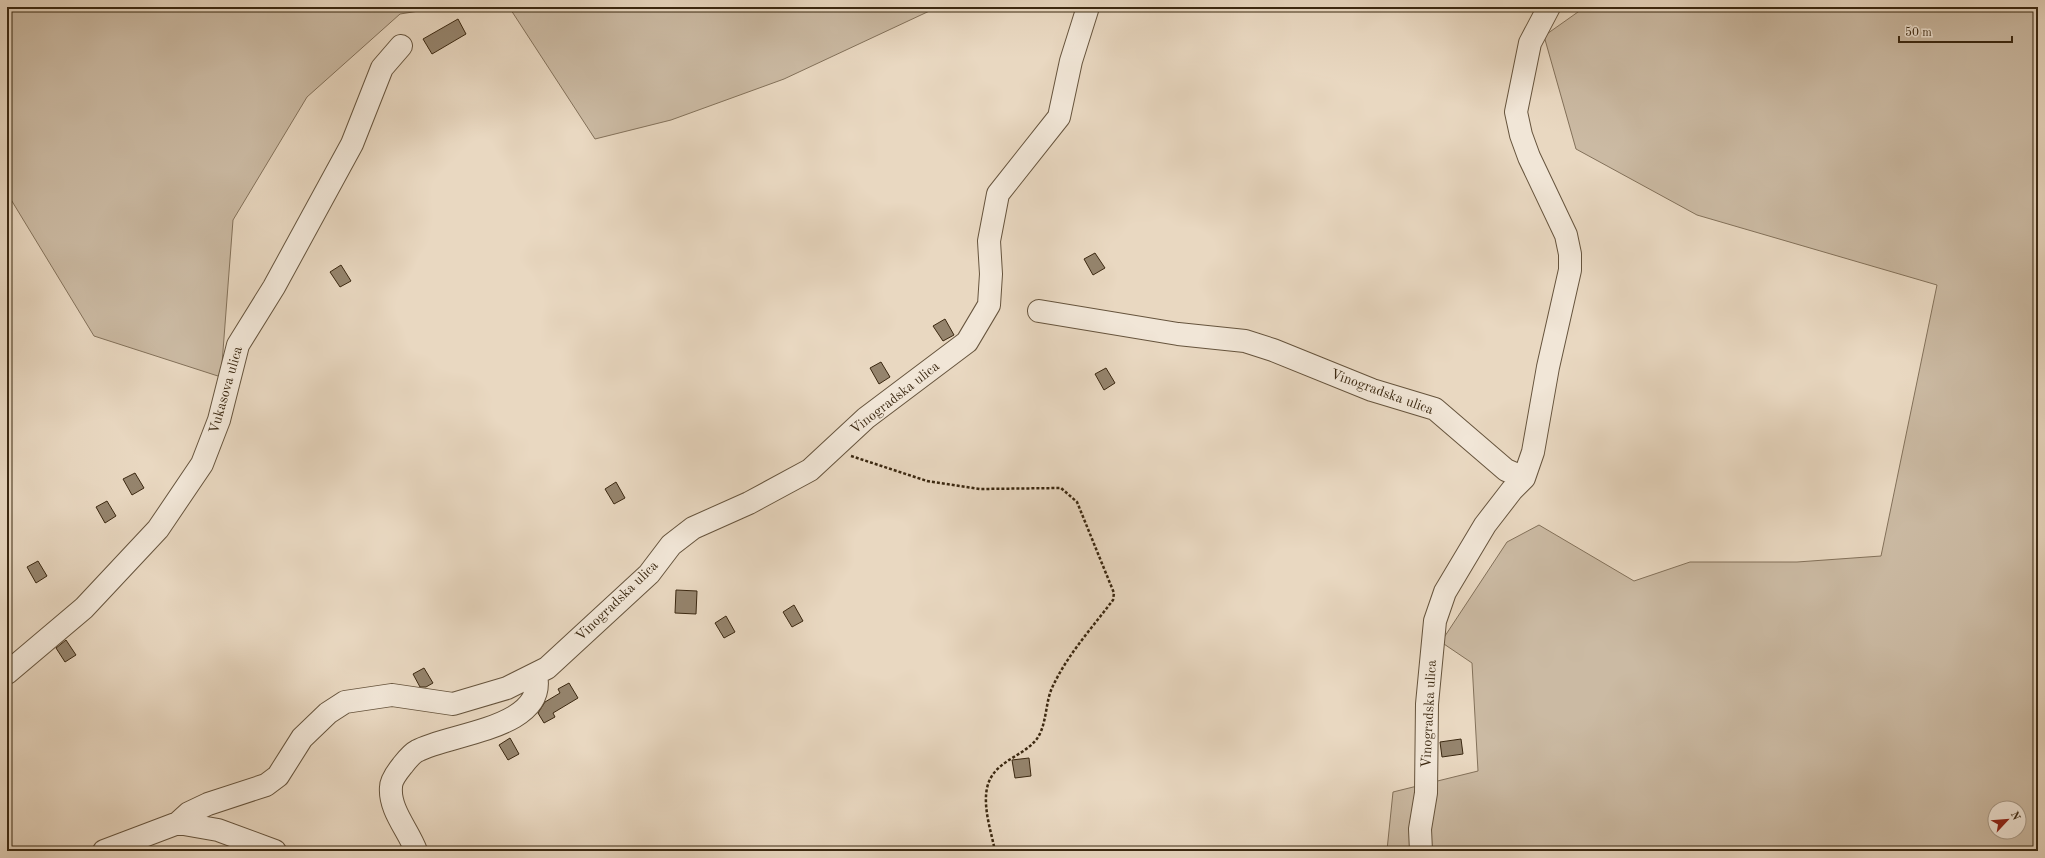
<svg xmlns="http://www.w3.org/2000/svg" width="2045" height="858" font-family="'Old Standard TT',serif">
<style>
.green{fill:#cbbaa3;stroke:#83715a;fill-rule:evenodd}
.building{fill:#95846d;stroke:#3b2811}
.lines{fill:none;stroke-linecap:round;stroke-linejoin:round}
.minor-casing{stroke:#66543d;stroke-width:24}
.path{stroke:#3b2811;stroke-width:2.5;stroke-dasharray:3 2;stroke-linecap:butt}
.minor{stroke:#f1e6d7;stroke-width:22}
.labels{text-anchor:middle;dominant-baseline:central;stroke-width:3;stroke-linejoin:round;paint-order:stroke}
.street-label{font-size:14px;fill:#3b2811;stroke:#f1e6d7}
</style>
<rect width="100%" height="100%" fill="#e9d8c1"/>
<filter id="stains"><feTurbulence type="fractalNoise" baseFrequency=".005" numOctaves="4"/><feColorMatrix values="0 0 0 0 .2 0 0 0 0 .09 0 0 0 0 .02 0 0 0 .5 -.17"/></filter>
<radialGradient id="worn" r=".72"><stop offset=".6" stop-color="#630" stop-opacity="0"/><stop offset="1" stop-color="#630" stop-opacity=".3"/></radialGradient>
<!-- green -->
<path class="green" d="M7 7H444L400 14 307 97 233 220 221 377 94 336 7 193Z
M509 7H938L784 79 671 120 595 139Z
M1585 7H2038V851L1387 850 1393 792 1478 771 1472 663 1441 642 1507 542 1539 525 1634 581 1690 562H1797L1881 556 1937 285 1697 215 1576 149 1544 36ZM1995 808H2019V832H1995Z"/>
<!-- building -->
<path class="building" d="M458 19 466 34 432 54 423 39Z
M1095 253 1105 268 1093 275 1084 259Z
M341 265 351 281 340 287 330 272Z
M945 319 954 335 943 341 933 326Z
M881 362 890 377 879 384 870 368Z
M1106 368 1115 383 1104 390 1095 374Z
M135 473 144 488 132 495 123 479Z
M616 482 625 498 614 504 605 489Z
M107 501 116 516 105 523 96 507Z
M38 561 47 576 36 583 27 567Z
M676 590 697 591 696 614 675 613Z
M794 605 803 621 792 627 783 612Z
M726 616 735 632 724 638 715 623Z
M66 640 76 655 65 662 56 648Z
M424 668 433 683 426 687H420L413 674Z
M569 683 578 698 553 713 555 717 544 723 538 713 545 702 560 693 558 689Z
M510 738 519 754 508 760 499 745Z
M1461 739 1463 754 1442 757 1440 742Z
M1029 758 1031 776 1015 778 1012 760Z"/>
<g class="lines">
<!-- minor casing -->
<g class="minor-casing">
<path id="minor" d="M1039 311 1178 334 1245 341 1273 350 1372 390 1435 409 1506 470 1524 478 1512 490 1485 525 1445 592 1435 621 1427 704 1426 793 1420 829 1421 851
M1524 478 1533 452 1548 367 1570 270V254L1566 235 1529 157 1521 135 1516 112 1530 43 1549 7
M7 673 84 608 158 529 202 464 219 420 238 345 274 287 352 144 382 68 401 46
M178 823 218 830 275 851
M104 851 178 823 189 813 208 804 266 785 278 776 302 738 328 713 345 702 392 695 453 704 507 688 547 668 649 574 671 545 693 528 749 503 810 470 866 418 967 342 989 305 991 274 989 241 998 194 1059 117 1071 61 1088 7
M416 851C409 831 389 810 391 787 391 780 398 771 402 766 406 761 411 754 417 751 450 733 547 729 536 675"/>
</g>
<!-- path -->
<path class="path" d="M851 456 927 481 980 489 1061 488 1077 502 1114 593 1113 600C1092 628 1067 655 1052 688 1045 703 1047 726 1036 740 1021 758 993 761 987 788 983 808 991 831 995 851"/>
<!-- minor -->
<use href="#minor" class="minor"/>
</g>
<g class="labels">
<!-- street labels -->
<g class="street-label">
<text transform="translate(226 390) rotate(-74)">Vukasova ulica</text>
<text transform="translate(1382 392) rotate(20)">Vinogradska ulica</text>
<text transform="translate(895 398) rotate(-38)">Vinogradska ulica</text>
<text transform="translate(617 601) rotate(-44)">Vinogradska ulica</text>
<text transform="translate(1429 714) rotate(-87)">Vinogradska ulica</text>
</g>
</g>
<!-- margin -->
<rect width="2045" height="858" fill="none" stroke="#e9d8c1" stroke-width="24"/>
<rect x="8" y="8" width="2029" height="842" fill="none" stroke="#3b2811" stroke-width="2"/>
<rect x="12" y="12" width="2021" height="834" fill="none" stroke="#3b2811"/>
<!-- north arrow -->
<g transform="translate(2007 820) rotate(64)"><circle r="19" fill="#f1e6d7" stroke="#a89a88"/>
<path d="M0-3L7 15L0 10L-7 15Z" fill="#8f2418"/>
<text y="-6" font-size="11" font-weight="bold" text-anchor="middle" fill="#3b2811">N</text>
</g>
<!-- scale -->
<path d="M1899 36v6h113v-6" fill="none" stroke="#3b2811" stroke-width="2"/>
<text x="1905" y="36" font-size="12" fill="#3b2811" stroke="#f1e6d7" stroke-width="3" paint-order="stroke">50 m</text>
<rect width="100%" height="100%" filter="url(#stains)"/>
<rect width="100%" height="100%" fill="url(#worn)"/>
</svg>
